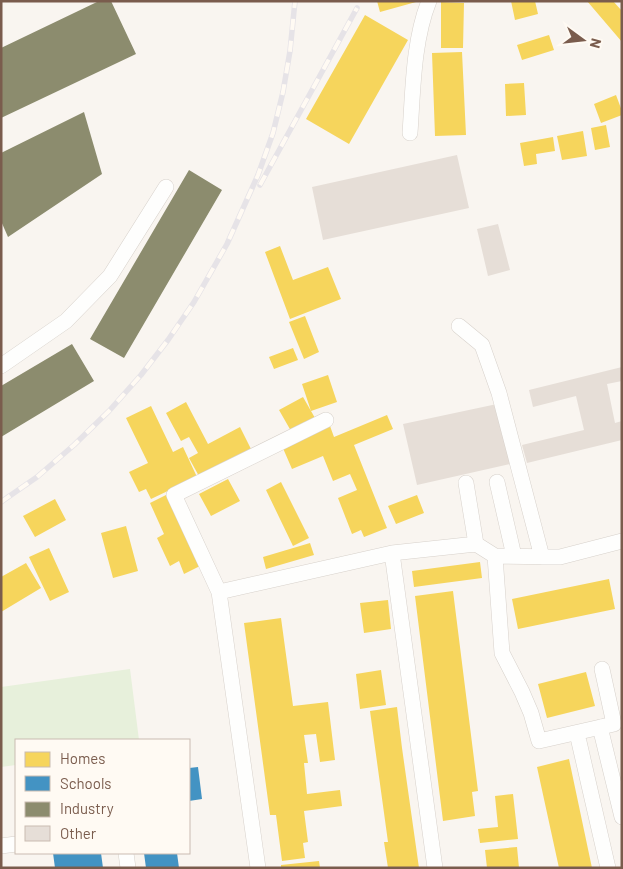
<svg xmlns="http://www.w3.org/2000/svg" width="623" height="869" font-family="Barlow,sans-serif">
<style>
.green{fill:#e7f0db}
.homes{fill:#f6d55c}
.schools{fill:#4393c3}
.industry{fill:#8c8c6e}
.building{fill:#e6ded7}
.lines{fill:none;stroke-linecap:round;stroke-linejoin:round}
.minor-casing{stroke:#d7d1cb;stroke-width:16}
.minor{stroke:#fefefd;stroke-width:15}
.rail-casing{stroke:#e6e3e7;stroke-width:5.5}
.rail{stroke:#fffaf3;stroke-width:4;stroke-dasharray:11;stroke-linecap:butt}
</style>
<rect width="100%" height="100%" fill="#f9f5f0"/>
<!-- green -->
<path class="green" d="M130 669 139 740H16V765L1 767V687Z"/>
<!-- homes -->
<path class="homes" d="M377 1H416V2L380 12Z
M511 1H535L538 14 515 20Z
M587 1H613L622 11V42Z
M441 2 464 3 463 48H441Z
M365 15 408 40 349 144 306 119Z
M549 35 554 50 522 60 517 45Z
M462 52 466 135 435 136 432 53Z
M524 83 526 115 506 116 505 84Z
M616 95 622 111V115L601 123 594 104Z
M606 125 610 147 595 150 591 128Z
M583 131 587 156 562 160 557 136Z
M553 137 555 151 536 154 537 164 524 166 520 143Z
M280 246 293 280 328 267 341 299 290 319 265 252Z
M305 316 319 352 304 359 289 322Z
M293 348 298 360 274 369 269 357Z
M328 375 337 402 311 411 302 384Z
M303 397 315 418 291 431 279 410Z
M186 402 208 444 240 427 252 451 200 478 189 458 198 453 189 437 181 441 166 413Z
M151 406 173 452 183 447 197 477 151 499 146 489 139 492 129 472 148 463 126 418Z
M387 415 393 429 354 445 387 528 364 537 361 530 352 534 338 498 357 490 350 474 333 481 323 456 292 469 282 446 330 426 334 437Z
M228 479 240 501 211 516 199 494Z
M281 482 309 538 293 546 266 490Z
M166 495 200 566 184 574 179 561 170 566 157 538 164 534 150 503Z
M417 495 424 513 396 524 388 506Z
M55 499 66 520 35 537 23 516Z
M126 526 138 571 113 578 101 533Z
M310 543 314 555 266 569 263 557Z
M49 548 69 592 50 601 29 557Z
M480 562 482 578 414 587 412 571Z
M26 563 41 588 1 612V577Z
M609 579 615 609 518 629 512 599Z
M453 591 478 791 472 792 475 816 443 821 415 596Z
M388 600 391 629 364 633 360 603Z
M281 618 293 706 328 702 335 760 320 762 316 734 304 735 308 763H304L307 794 340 790 342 806 304 811 308 842 303 843 305 858 282 861 276 815H270L244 623Z
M381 670 386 705 360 709 356 674Z
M586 672 595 706 547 718 538 684Z
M397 707 402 748 419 868H388L384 842H388L370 711Z
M569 759 592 868H559L537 767Z
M513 794 518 839 480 843 478 829 498 827 495 796Z
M517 847 519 868H487L485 850Z
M319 861 320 868H281V865Z"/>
<!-- schools -->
<path class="schools" d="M198 767 202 799 189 801V768Z
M53 853H101L103 868H55Z
M144 853H177L179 868H146Z"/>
<!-- industry -->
<path class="industry" d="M99 1H111L136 54 1 118V48Z
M84 112 102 174 8 237 1 221V153Z
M189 170 222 190 124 358 90 339Z
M72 344 94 381 1 437V386Z"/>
<!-- building -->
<path class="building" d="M457 155 469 208 323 240 312 187Z
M498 224 510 270 488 276 477 229Z
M622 367V381L607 384 615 423 622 421V440L527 463 522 445 584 430 576 396 533 407 529 390Z
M497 404 510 464 417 485 403 424Z"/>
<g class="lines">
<!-- minor casing -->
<g class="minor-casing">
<path id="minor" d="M410 133C413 91 413 41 429 1
M459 326 482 345 499 393 542 557
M1 366 66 321 110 276 166 187
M497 482 514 556
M466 483 476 544
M392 553 435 868
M495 556 502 653 522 692 531 713 539 741 614 724 602 669
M219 592 392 553 476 544 495 556 560 557 622 541
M600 727 622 817
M577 733 608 868
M1 846 16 844
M126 853 128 868
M258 868 219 592 174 495 326 420"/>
</g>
<!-- minor -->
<use href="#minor" class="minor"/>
<!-- rail casing -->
<g class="rail-casing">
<path id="rail" d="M260 185 357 8
M1 502 37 477 74 445 109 411 141 375 168 340 194 302 227 244 258 175 273 133 283 92 290 51 295 1"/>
</g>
<!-- rail -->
<use href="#rail" class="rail"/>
</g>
<!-- border -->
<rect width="623" height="869" fill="none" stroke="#7a5c4d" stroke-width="5"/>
<!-- legend -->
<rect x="15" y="739" width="175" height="115" fill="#fffaf3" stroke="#cabbb1"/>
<rect x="25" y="752" width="25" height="15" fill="#f6d55c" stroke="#cabbb1"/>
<text x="60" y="764" font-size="15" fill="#7a5c4d">Homes</text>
<rect x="25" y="776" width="25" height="15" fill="#4393c3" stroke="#cabbb1"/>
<text x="60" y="789" font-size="15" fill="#7a5c4d">Schools</text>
<rect x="25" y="802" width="25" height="15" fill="#8c8c6e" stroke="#cabbb1"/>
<text x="60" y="814" font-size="15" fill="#7a5c4d">Industry</text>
<rect x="25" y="826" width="25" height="15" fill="#e6ded7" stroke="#cabbb1"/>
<text x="60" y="839" font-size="15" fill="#7a5c4d">Other</text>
<!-- north arrow -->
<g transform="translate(583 40) rotate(105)" stroke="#fffaf3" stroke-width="4" paint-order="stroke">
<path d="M0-4L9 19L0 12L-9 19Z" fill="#7a5c4d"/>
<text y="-8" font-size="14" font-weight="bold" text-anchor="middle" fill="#7a5c4d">N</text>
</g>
</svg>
